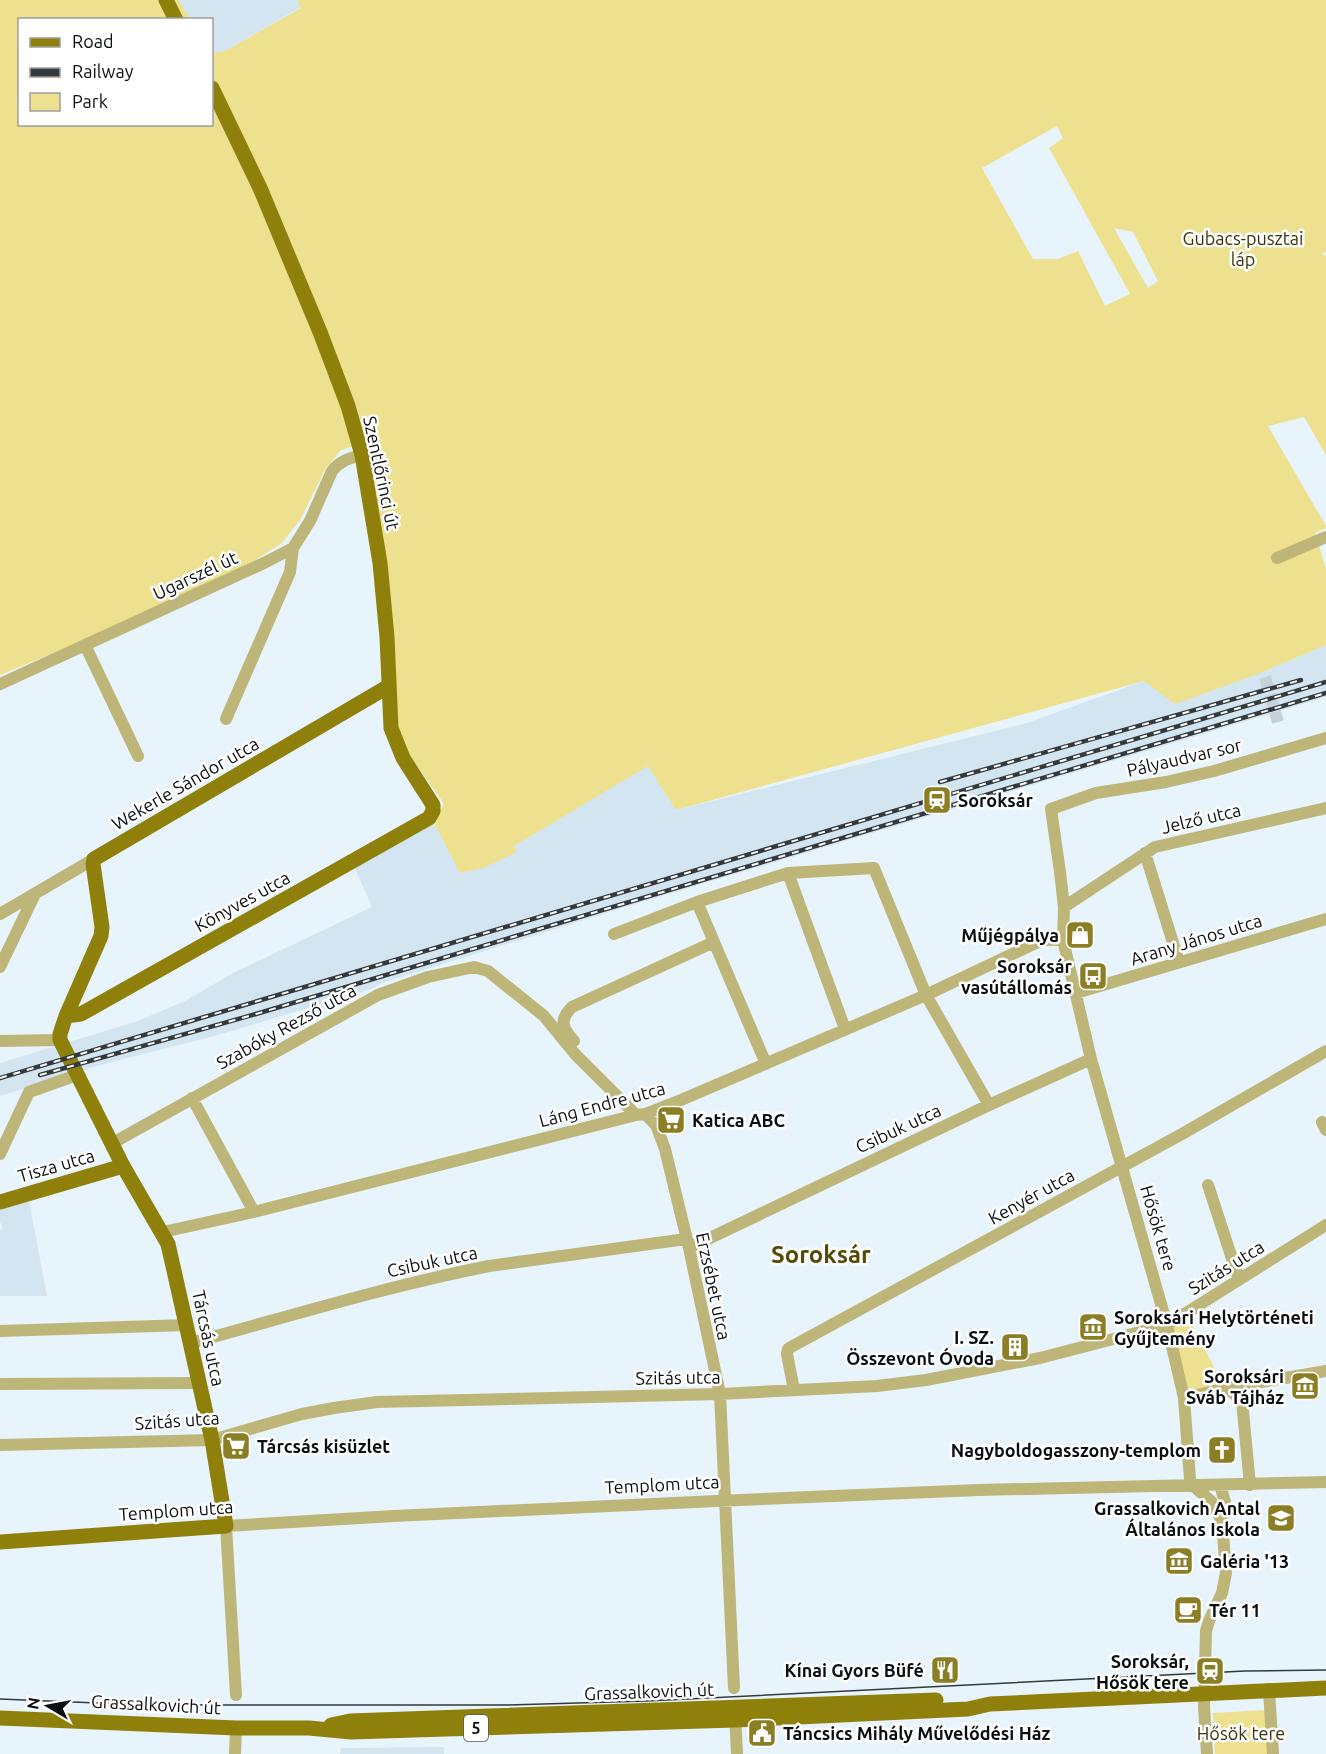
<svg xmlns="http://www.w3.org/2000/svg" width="1326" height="1754" font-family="Ubuntu,sans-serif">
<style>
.built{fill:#d2e5f1}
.green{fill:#ede08f;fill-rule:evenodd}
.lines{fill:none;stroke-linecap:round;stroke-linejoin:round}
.minor-tunnel{stroke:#c6d2d9;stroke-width:12;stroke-dasharray:12 6;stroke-linecap:butt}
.minor{stroke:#beb579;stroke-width:12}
.major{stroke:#8f800c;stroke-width:15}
.tram{stroke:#33393d;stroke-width:1.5}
.rail-casing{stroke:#33393d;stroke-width:4.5}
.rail{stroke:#fff;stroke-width:2;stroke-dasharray:7;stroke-linecap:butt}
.labels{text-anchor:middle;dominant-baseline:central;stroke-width:5;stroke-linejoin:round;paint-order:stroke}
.shield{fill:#fff;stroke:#545759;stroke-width:1.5}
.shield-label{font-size:16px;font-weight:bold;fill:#0b0f12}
.park-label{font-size:18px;fill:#3a3409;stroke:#fff}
.street-label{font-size:18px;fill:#0b0f12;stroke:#fff}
.poi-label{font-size:18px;font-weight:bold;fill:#0b0f12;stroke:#fff;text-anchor:end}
.district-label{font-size:24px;font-weight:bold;fill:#534a08;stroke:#fff}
</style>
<rect width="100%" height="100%" fill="#e7f4fc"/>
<!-- built -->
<path class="built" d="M179 0H297L301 7 225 51 212 53V20L190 19Z
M1326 645V697L635 904 382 983 371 989 218 1035 100 1065 0 1096V1063L138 1021 185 1001 233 973 372 907 354 866 433 821 460 873 517 852 514 846 648 765 676 810 1027 723 1144 681 1261 673Z
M29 1201 47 1296H0V1324V1230L3 1229 0 1221V1209Z
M444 1747V1754H340L341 1748Z"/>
<!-- green -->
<path class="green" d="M0 0H179L190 19 20 20V124H212V53L225 51 301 8 297 0H1326V252L1321 254 1326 255V455L1304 417 1268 426 1326 526V528L1315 533 1326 569V645L1261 673 1175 704 1144 681 676 810 648 766 514 846 517 852 483 868 460 873 433 821 444 804 409 754 397 726 365 442 341 450 326 468 300 520 282 543 217 584 191 596 0 675ZM1057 126 1063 138 1049 148 1130 294 1105 306 1078 251 1058 259H1033L982 168ZM1114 228 1133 232 1158 281 1148 288Z
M1187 1316 1224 1386 1185 1395 1173 1324Z
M1265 1710 1268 1754H1215L1213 1713Z"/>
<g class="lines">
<!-- minor-tunnel -->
<path class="minor-tunnel" d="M1265 677 1278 722"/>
<!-- minor -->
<path class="minor" d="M1277 558 1326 537
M85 645 138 756
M0 684 264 563 293 548 310 521 332 471C340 461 349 458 362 455
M226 719 290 572 293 548
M1145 853 1179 962
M788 873 845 1029
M697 902 766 1064
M1064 907 1155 847 1326 808
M0 914 94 859
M614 934 697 902 788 873 874 868 926 995 989 1105
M0 967 35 894
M1076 993 1326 919
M0 1041 60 1040
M574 1041C562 1027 559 1020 572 1007L714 942
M192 1098 254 1212
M645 1114 656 1125 665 1149 689 1248 720 1394 734 1688
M1322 1122 1326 1130
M111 1144 378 995 428 977 474 967 488 971 544 1016 575 1054 636 1115
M0 1154 29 1092 77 1075
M1208 1185 1239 1280
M163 1232 254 1212 636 1115 645 1114 681 1100 926 995 1042 940H1063
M689 1248 989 1105 1091 1059
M0 1331 187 1325
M191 1343C290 1316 388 1286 489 1266L686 1239
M0 1384 199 1383
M1227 1388 1242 1401 1250 1485
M794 1390 787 1354 788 1349 791 1347 1182 1134 1326 1051
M1184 1398 1227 1388 1326 1371
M0 1445 212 1440 302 1414 334 1408 377 1402 720 1394 877 1386 926 1380 1040 1358 1167 1325 1326 1225
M1220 1485 1225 1502 1222 1521
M1269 1691 1273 1754
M236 1695 226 1526 394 1516 717 1501 979 1490 1326 1482
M735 1713 737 1754
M235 1754 236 1728
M1207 1754 1204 1707 1206 1631 1209 1621 1222 1593 1226 1573 1222 1521 1211 1501 1192 1485 1190 1479 1184 1398 1167 1325 1091 1059 1063 940 1064 907 1060 872 1051 809 1096 793 1166 782 1214 771 1326 738"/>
<!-- major -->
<path class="major" d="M166 0 176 20
M66 1016 81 1014 429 818 433 811V805L403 758 391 728 387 637 380 563 362 455 348 406 320 332 260 188 212 88
M0 1202 123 1166
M0 1542 226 1526 212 1440 168 1244 123 1166 60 1040V1034L66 1016 101 936 102 927 93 864 94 859 389 686
M0 1718 236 1728H309L351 1732 735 1720 968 1709 990 1704 1326 1688
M331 1725 350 1721 936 1700"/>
<!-- tram -->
<path class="tram" d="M0 1699 146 1705H506L647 1701 1245 1671 1326 1670"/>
<!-- rail casing -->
<g class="rail-casing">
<path id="rail" d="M940 782 1301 680
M40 1075 256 1014 1326 693
M0 1078 1326 682"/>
</g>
<!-- rail -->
<use href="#rail" class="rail"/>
</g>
<!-- icons -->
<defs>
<g id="station-square" transform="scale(1.5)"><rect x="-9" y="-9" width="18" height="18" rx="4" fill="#8b7e25" stroke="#fff"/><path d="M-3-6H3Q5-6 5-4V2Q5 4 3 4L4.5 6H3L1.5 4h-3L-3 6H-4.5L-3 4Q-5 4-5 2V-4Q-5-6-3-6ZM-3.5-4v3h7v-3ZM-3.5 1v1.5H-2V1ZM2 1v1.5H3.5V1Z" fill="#fff"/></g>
<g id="shop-square" transform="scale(1.5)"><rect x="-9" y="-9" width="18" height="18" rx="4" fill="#8b7e25" stroke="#fff"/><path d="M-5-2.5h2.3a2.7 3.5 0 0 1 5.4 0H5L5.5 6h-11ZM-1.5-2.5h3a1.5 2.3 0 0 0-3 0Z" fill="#fff"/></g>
<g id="bus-square" transform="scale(1.5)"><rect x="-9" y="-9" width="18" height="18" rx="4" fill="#8b7e25" stroke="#fff"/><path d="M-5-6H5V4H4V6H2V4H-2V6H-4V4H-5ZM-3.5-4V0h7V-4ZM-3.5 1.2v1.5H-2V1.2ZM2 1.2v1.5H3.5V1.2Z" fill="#fff"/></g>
<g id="supermarket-square" transform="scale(1.5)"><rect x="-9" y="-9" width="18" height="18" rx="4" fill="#8b7e25" stroke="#fff"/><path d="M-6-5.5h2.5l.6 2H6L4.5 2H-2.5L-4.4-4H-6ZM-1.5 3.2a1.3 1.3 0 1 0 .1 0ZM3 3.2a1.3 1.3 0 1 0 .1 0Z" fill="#fff"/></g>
<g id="museum-square" transform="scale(1.5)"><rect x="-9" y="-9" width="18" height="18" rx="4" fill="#8b7e25" stroke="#fff"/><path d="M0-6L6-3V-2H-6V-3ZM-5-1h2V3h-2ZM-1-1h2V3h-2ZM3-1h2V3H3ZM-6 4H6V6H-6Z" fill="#fff"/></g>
<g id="building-square" transform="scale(1.5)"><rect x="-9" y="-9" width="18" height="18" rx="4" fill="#8b7e25" stroke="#fff"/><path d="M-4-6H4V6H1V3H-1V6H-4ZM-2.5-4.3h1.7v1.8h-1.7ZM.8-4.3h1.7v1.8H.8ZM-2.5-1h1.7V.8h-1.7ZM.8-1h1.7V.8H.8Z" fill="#fff"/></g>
<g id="church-square" transform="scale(1.5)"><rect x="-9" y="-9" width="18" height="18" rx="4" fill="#8b7e25" stroke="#fff"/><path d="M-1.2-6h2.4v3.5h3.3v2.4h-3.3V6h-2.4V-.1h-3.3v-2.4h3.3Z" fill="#fff"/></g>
<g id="school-square" transform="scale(1.5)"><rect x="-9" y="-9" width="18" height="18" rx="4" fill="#8b7e25" stroke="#fff"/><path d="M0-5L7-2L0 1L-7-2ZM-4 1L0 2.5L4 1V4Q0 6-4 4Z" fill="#fff"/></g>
<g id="cafe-square" transform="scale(1.5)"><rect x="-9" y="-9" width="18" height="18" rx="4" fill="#8b7e25" stroke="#fff"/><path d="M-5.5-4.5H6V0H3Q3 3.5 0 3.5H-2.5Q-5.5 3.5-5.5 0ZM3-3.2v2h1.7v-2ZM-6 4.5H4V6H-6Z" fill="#fff"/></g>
<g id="restaurant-square" transform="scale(1.5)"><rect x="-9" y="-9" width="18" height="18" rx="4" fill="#8b7e25" stroke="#fff"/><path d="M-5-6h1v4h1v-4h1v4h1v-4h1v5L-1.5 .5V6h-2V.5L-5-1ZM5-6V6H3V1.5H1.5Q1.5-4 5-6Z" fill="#fff"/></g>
<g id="civic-square" transform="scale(1.5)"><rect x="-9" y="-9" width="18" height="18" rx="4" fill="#8b7e25" stroke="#fff"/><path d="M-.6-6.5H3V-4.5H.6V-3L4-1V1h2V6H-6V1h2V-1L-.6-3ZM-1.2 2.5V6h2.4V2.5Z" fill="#fff"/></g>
</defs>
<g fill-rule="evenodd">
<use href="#station-square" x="937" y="800"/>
<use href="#shop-square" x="1080" y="935"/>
<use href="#bus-square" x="1093" y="976"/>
<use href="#supermarket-square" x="671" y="1120"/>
<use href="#museum-square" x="1093" y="1327"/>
<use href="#building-square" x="1015" y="1347"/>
<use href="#museum-square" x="1305" y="1386"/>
<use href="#supermarket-square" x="236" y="1446"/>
<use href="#church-square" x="1222" y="1450"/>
<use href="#school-square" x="1281" y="1518"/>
<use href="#museum-square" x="1179" y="1561"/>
<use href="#cafe-square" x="1188" y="1610"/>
<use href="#restaurant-square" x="945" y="1670"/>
<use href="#station-square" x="1210" y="1671"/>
<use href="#civic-square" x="762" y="1733"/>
</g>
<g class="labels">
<!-- shield labels -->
<rect class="shield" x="464" y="1715" width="24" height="26" rx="4.5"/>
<g class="shield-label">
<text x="476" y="1728">5</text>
</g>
<!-- park labels -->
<g class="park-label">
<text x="1243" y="238">Gubacs-pusztai<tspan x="1243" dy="21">láp</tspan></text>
<text x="1241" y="1733">Hősök tere</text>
</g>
<!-- street labels -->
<g class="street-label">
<text transform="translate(382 473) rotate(78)">Szentlőrinci út</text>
<text transform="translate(195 575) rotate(-25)">Ugarszél út</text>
<text transform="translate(1184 757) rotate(-13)">Pályaudvar sor</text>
<text transform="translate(185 783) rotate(-30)">Wekerle Sándor utca</text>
<text transform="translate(1201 818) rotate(-13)">Jelző utca</text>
<text transform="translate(242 901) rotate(-29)">Könyves utca</text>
<text transform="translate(1196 939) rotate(-17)">Arany János utca</text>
<text transform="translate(286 1026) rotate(-29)">Szabóky Rezső utca</text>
<text transform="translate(602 1104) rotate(-15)">Láng Endre utca</text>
<text transform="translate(898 1128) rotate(-25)">Csibuk utca</text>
<text transform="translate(56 1165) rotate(-16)">Tisza utca</text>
<text transform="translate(1031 1196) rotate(-29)">Kenyér utca</text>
<text transform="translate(1159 1228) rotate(74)">Hősök tere</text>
<text transform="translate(432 1261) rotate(-12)">Csibuk utca</text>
<text transform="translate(1226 1267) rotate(-32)">Szitás utca</text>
<text transform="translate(714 1286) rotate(78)">Erzsébet utca</text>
<text transform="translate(209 1338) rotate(78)">Tárcsás utca</text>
<text transform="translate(678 1377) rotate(-1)">Szitás utca</text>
<text transform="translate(177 1420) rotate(-4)">Szitás utca</text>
<text transform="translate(662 1484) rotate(-3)">Templom utca</text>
<text transform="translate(176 1510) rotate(-4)">Templom utca</text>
<text transform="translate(649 1691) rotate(-2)">Grassalkovich út</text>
<text transform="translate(156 1704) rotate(3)">Grassalkovich út</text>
</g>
<!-- poi labels -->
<g class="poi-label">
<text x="958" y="800" text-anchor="start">Soroksár</text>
<text x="1059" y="935">Műjégpálya</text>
<text x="1072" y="966">Soroksár<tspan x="1072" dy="21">vasútállomás</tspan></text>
<text x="692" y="1120" text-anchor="start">Katica ABC</text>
<text x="1114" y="1317" text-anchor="start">Soroksári Helytörténeti<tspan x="1114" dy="21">Gyűjtemény</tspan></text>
<text x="994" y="1337">I. SZ.<tspan x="994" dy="21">Összevont Óvoda</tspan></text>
<text x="1284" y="1376">Soroksári<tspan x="1284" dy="21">Sváb Tájház</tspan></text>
<text x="257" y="1446" text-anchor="start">Tárcsás kisüzlet</text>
<text x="1201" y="1450">Nagyboldogasszony-templom</text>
<text x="1260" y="1508">Grassalkovich Antal<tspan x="1260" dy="21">Általános Iskola</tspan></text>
<text x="1200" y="1561" text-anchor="start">Galéria '13</text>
<text x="1209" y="1610" text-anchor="start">Tér 11</text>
<text x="1189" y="1661">Soroksár,<tspan x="1189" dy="21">Hősök tere</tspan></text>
<text x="924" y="1670">Kínai Gyors Büfé</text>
<text x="783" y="1733" text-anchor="start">Táncsics Mihály Művelődési Ház</text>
</g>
<!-- district labels -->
<g class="district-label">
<text x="821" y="1254">Soroksár</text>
</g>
</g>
<!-- legend -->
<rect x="18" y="18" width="195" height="108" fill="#ffffff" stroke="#9d9fa0" stroke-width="1.5"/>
<rect x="30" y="38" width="30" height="9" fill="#8f800c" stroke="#9d9fa0" stroke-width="1.5"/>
<text x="72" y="48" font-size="18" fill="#0b0f12">Road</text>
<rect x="30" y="68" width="30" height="9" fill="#33393d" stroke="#9d9fa0" stroke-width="1.5"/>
<text x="72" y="78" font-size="18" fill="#0b0f12">Railway</text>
<rect x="30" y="93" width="30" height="18" fill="#ede08f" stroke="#9d9fa0" stroke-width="1.5"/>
<text x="72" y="108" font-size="18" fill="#0b0f12">Park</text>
<!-- north arrow -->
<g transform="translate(48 1706) rotate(280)" stroke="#ffffff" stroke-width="4.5" paint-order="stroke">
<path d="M0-4.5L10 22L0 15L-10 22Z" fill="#0b0f12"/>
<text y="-9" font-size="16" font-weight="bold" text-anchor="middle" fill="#0b0f12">N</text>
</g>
</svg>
